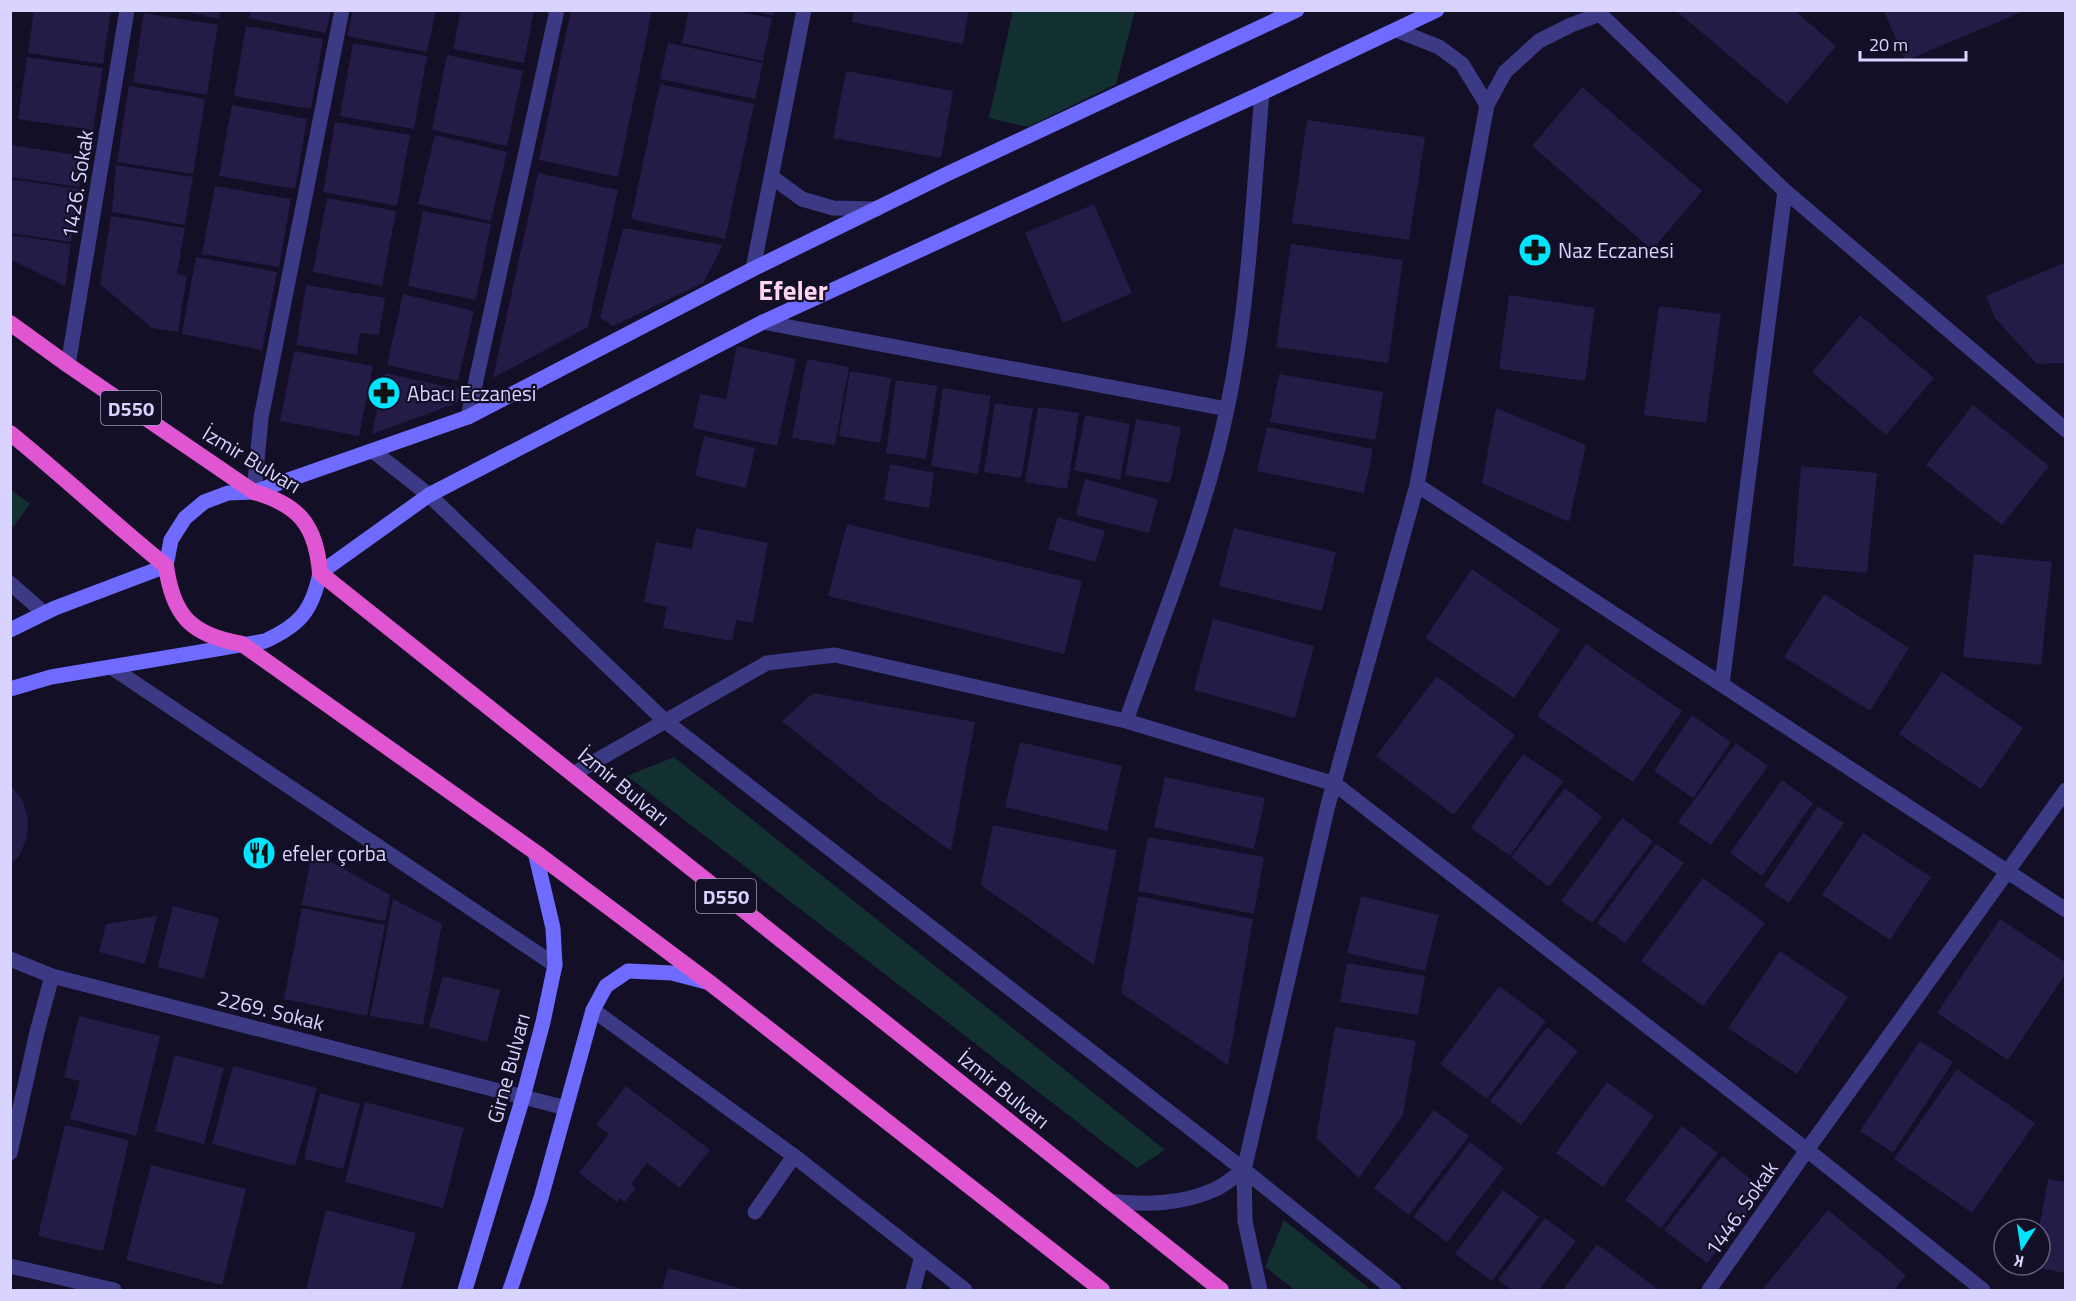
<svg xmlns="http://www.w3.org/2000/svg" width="2076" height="1301" font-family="'Titillium Web',sans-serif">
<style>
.green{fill:#12302f}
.building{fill:#241b47}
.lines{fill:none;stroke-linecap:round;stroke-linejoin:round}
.minor{stroke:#3d3a85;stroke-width:15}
.tertiary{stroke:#3d3a85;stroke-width:15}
.secondary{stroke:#6f6bff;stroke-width:15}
.trunk{stroke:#e055d1;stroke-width:16}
.labels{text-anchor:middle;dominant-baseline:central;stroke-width:4.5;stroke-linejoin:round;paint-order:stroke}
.shield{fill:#130f26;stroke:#9e99be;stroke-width:1.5}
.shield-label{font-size:20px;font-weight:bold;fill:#d9d4ff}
.street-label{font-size:21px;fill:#d9d4ff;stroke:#130f26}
.poi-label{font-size:21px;fill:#d9d4ff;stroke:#130f26;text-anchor:start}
.district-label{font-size:27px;font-weight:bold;fill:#ffd6f0;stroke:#130f26}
</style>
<rect width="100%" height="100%" fill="#130f26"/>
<!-- green -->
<path class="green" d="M1013 11H1135L1116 84 1028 127 989 118Z
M10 489 30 504 13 527 11 525Z
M674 757 1165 1150 1137 1168 627 776Z
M1284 1220 1371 1290H1295L1265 1267Z"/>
<!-- building -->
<path class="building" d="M34 10H111L103 64 28 53Z
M179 10H220L219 19Z
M251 10H331L326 33 249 18Z
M353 10H436L427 52 347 36Z
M461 10H534L524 63 453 49Z
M571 10H652L618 177 539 160Z
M689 10H728L772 18 763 61 682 43Z
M751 10H774L773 16Z
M854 10H969L963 44 852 22Z
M1675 10H1794L1836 46 1787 104Z
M1884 11H2024L1905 61Z
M144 13 218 25 207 95 133 82Z
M246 26 323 39 311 109 234 96Z
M353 43 427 56 414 129 340 116Z
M668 43 763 63 755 99 660 79Z
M447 55 523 71 507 146 432 130Z
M27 57 103 68 93 130 18 119Z
M846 71 953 91 941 158 833 138Z
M660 84 754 104 725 239 631 219Z
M129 86 205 99 193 174 117 162Z
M1582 87 1702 191 1652 250 1532 146Z
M232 105 307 119 295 189 219 176Z
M1307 120 1425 137 1409 240 1292 223Z
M335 122 410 135 397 206 323 192Z
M435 135 507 152 491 221 418 204Z
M11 145 83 156 79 187 10 177Z
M116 165 193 177 185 225 112 212Z
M538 173 618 190 588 327 493 378Z
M10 179 79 189 71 242 10 233Z
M215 186 291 199 279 267 202 254Z
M327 198 396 211 382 286 313 272Z
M1094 204 1132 293 1063 323 1025 233Z
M423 211 491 224 476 300 408 286Z
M111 216 185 228 177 274 187 276 178 332 152 328 100 284Z
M623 228 723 245 703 283 613 326 600 318Z
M10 235 71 244 65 286 10 259Z
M1291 244 1403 260 1388 363 1276 347Z
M196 257 277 272 262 350 182 334Z
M2066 262 2065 363 2037 364 1995 318 1986 296Z
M306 285 385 298 379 335 360 333 357 355 296 345Z
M403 294 474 311 458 381 387 365Z
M1509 295 1595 308 1585 381 1499 369Z
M1659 306 1721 314 1706 423 1644 415Z
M1860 315 1934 378 1886 435 1812 372Z
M737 346 796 359 777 446 693 428 700 394 726 399Z
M294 351 373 366 359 436 280 421Z
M807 359 849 367 835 445 792 438Z
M850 371 891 378 880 443 839 436Z
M385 373 462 390 457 403 372 434Z
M1279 374 1383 392 1375 440 1270 422Z
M896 380 937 386 926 459 886 453Z
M943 388 991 396 978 474 931 466Z
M995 403 1033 409 1021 478 984 472Z
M1973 405 2049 466 2002 525 1926 465Z
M1038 407 1079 413 1067 489 1025 482Z
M1496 408 1586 445 1569 522 1482 483Z
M1085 415 1130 424 1120 480 1074 470Z
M1136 419 1181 427 1170 483 1125 475Z
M1267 427 1373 449 1364 493 1257 471Z
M704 436 755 448 746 488 695 476Z
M890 464 934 473 929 508 884 500Z
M1801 466 1877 473 1867 573 1793 566Z
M1085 479 1158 499 1149 533 1076 515Z
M1058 517 1105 531 1095 562 1048 549Z
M847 524 1082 581 1064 654 828 596Z
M696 528 768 543 753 623 736 620 732 641 663 628 667 607 644 602 656 542 692 549Z
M1234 528 1336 552 1322 611 1219 586Z
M1974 554 2052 562 2041 665 1963 657Z
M1472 569 1560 630 1514 698 1425 638Z
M1824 594 1909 648 1870 711 1784 657Z
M1213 619 1314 646 1295 718 1194 690Z
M1586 644 1682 711 1633 782 1537 716Z
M1942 672 2023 728 1981 789 1899 734Z
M1437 676 1515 735 1454 815 1376 756Z
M813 693 975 722 951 851 880 800 782 721Z
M1692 715 1731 742 1693 798 1654 771Z
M1020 742 1122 766 1107 831 1005 807Z
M1736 743 1768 766 1711 845 1678 822Z
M1523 754 1563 781 1510 856 1471 828Z
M1165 777 1265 798 1254 849 1154 827Z
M1782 780 1813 803 1762 876 1730 853Z
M10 784 23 801 28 819 27 837 20 855 10 865Z
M1565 788 1602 817 1549 887 1511 857Z
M1818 806 1844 823 1789 903 1764 886Z
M1622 818 1653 841 1592 923 1561 901Z
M993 825 1117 850 1094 965 981 885Z
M1863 833 1931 877 1890 940 1822 895Z
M1148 837 1264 857 1254 914 1138 891Z
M1656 844 1684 863 1625 943 1597 923Z
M312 851 390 895 385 921 302 905Z
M1703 878 1765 923 1703 1006 1641 961Z
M1138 896 1253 919 1228 1065 1121 993Z
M1361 896 1439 915 1425 971 1347 953Z
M393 899 442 924 423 1025 370 1016Z
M173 906 219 918 204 979 158 967Z
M302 908 385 925 367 1016 284 999Z
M157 916 145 964 99 952 106 924Z
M2000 919 2066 963V973L2008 1060 1937 1013Z
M1780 951 1848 997 1797 1074 1728 1028Z
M1347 963 1425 976 1418 1015 1340 1002Z
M443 976 500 990 487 1042 429 1027Z
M1499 986 1546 1021 1487 1099 1440 1064Z
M79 1016 160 1036 136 1136 70 1119 80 1081 64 1077Z
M1335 1027 1416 1041 1403 1115 1359 1178 1316 1138Z
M1547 1027 1578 1051 1521 1125 1490 1101Z
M1920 1041 1953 1062 1893 1153 1860 1131Z
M175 1055 224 1068 204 1144 155 1131Z
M233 1066 317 1088 295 1166 212 1144Z
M1957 1069 2035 1123 1972 1213 1894 1159Z
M1607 1082 1654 1116 1603 1187 1556 1153Z
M626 1086 710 1150 680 1188 647 1163 631 1184 636 1188 625 1202 620 1198 617 1202 579 1173 609 1134 596 1125Z
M320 1093 360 1104 343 1169 304 1159Z
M365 1102 464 1128 443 1208 345 1182Z
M1434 1110 1469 1136 1409 1215 1374 1188Z
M65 1125 129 1140 103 1251 38 1236Z
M1682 1126 1718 1153 1661 1228 1625 1200Z
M1470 1142 1504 1168 1447 1242 1413 1217Z
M1722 1156 1764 1190 1707 1263 1664 1230Z
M151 1165 246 1189 222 1285 126 1260Z
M2048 1179 2066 1182V1273L2033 1267V1265H2040L2039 1229Z
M1503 1190 1539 1217 1492 1281 1455 1254Z
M326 1210 416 1233 401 1290H306Z
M1828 1210 1906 1275 1894 1290H1762Z
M1545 1218 1576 1241 1539 1290H1512L1498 1280Z
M1597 1244 1659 1290H1563Z
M668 1268 746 1290H662Z"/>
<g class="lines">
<!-- minor -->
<path class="minor" d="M1592 10 1600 14 1785 191 2066 430
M1396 30 1439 47 1462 64 1487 105
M763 322 1227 409
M68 365 127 10
M468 417 557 10
M373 451 429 495 665 721 1244 1170 1394 1290
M1417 485 2066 910
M254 492 261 418 342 10
M1722 684 1785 191
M1126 721C1162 618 1205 516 1227 409 1249 306 1253 198 1262 93
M573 774 767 663 835 655 1126 721 1335 784 1807 1150 1983 1290
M593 1010 794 1156 965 1290
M10 1153 37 1032 52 976
M1108 1201C1145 1205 1181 1205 1216 1189 1226 1184 1235 1176 1244 1170
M755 1212 794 1156
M10 1266 114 1290
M913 1290 922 1256
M1260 1290 1245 1221 1244 1170 1328 805 1417 485 1487 105 1505 72 1539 41 1571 25 1600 14
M1709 1290 1807 1150 2066 790"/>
<!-- tertiary -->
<path class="tertiary" d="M772 177 802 199 833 208 877 209
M753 269 804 10
M10 583 44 613
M111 667 555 965
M10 959 52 976 566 1108"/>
<!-- secondary -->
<path class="secondary" d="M10 630 55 608 166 566 171 540 185 518 204 502 228 493 254 492 468 417 753 269 947 174 1297 10
M10 689 51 677 265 641C300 625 312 611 320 573L429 495 763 322 1262 93 1437 10
M465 1290 523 1097 543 1022 555 965 553 928 535 852
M510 1290 541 1198 593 1010 606 986 628 971 672 973 706 982"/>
<!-- trunk -->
<path class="trunk" d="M10 323 68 365 254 492C299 505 316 525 320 573L1221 1290
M10 433C63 476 113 523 166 566 173 616 191 635 242 644L535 852 710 983 1102 1290"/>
</g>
<!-- icons -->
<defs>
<g id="pharmacy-disc" transform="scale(1.725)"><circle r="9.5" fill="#00e5ff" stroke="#130f26"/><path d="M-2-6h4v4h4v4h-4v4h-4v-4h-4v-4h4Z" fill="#111"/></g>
<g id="restaurant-disc" transform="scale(1.725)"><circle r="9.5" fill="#00e5ff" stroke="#130f26"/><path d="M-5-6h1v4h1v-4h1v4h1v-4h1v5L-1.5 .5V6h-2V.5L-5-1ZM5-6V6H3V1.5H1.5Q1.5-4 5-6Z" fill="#111"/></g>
</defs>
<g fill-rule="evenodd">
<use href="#pharmacy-disc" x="1535" y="250"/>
<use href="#pharmacy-disc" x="384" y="393"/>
<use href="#restaurant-disc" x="259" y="853"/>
</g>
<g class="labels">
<!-- shield labels -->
<g class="shield">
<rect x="101" y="391" width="60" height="34" rx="4.5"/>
<rect x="696" y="879" width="60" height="34" rx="4.5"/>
</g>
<g class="shield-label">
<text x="131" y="408">D550</text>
<text x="726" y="896">D550</text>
</g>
<!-- street labels -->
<g class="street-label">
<text transform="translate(77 184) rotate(-81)">1426. Sokak</text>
<text transform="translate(252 459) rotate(31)">İzmir Bulvarı</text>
<text transform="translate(624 786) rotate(39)">İzmir Bulvarı</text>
<text transform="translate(271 1010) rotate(14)">2269. Sokak</text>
<text transform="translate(508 1068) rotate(-75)">Girne Bulvarı</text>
<text transform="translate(1004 1089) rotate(39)">İzmir Bulvarı</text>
<text transform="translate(1741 1208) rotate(-55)">1446. Sokak</text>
</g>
<!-- poi labels -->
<g class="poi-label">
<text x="1558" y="250">Naz Eczanesi</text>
<text x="407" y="393">Abacı Eczanesi</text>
<text x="282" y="853">efeler çorba</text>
</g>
<!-- district labels -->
<g class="district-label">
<text x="793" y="289">Efeler</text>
</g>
</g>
<!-- border -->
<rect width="2076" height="1301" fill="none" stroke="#d9d4ff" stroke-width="24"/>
<!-- north arrow -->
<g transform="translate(2022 1247) rotate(192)"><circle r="28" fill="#130f26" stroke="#625e7d" stroke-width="1.5"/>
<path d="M0-4.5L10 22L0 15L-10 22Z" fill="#00e5ff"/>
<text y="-9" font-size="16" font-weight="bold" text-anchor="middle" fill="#d9d4ff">K</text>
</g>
<!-- scale -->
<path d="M1860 51v9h106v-9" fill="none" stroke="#d9d4ff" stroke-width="3"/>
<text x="1869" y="51" font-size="18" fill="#d9d4ff" stroke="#130f26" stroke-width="4.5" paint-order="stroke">20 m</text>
</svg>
